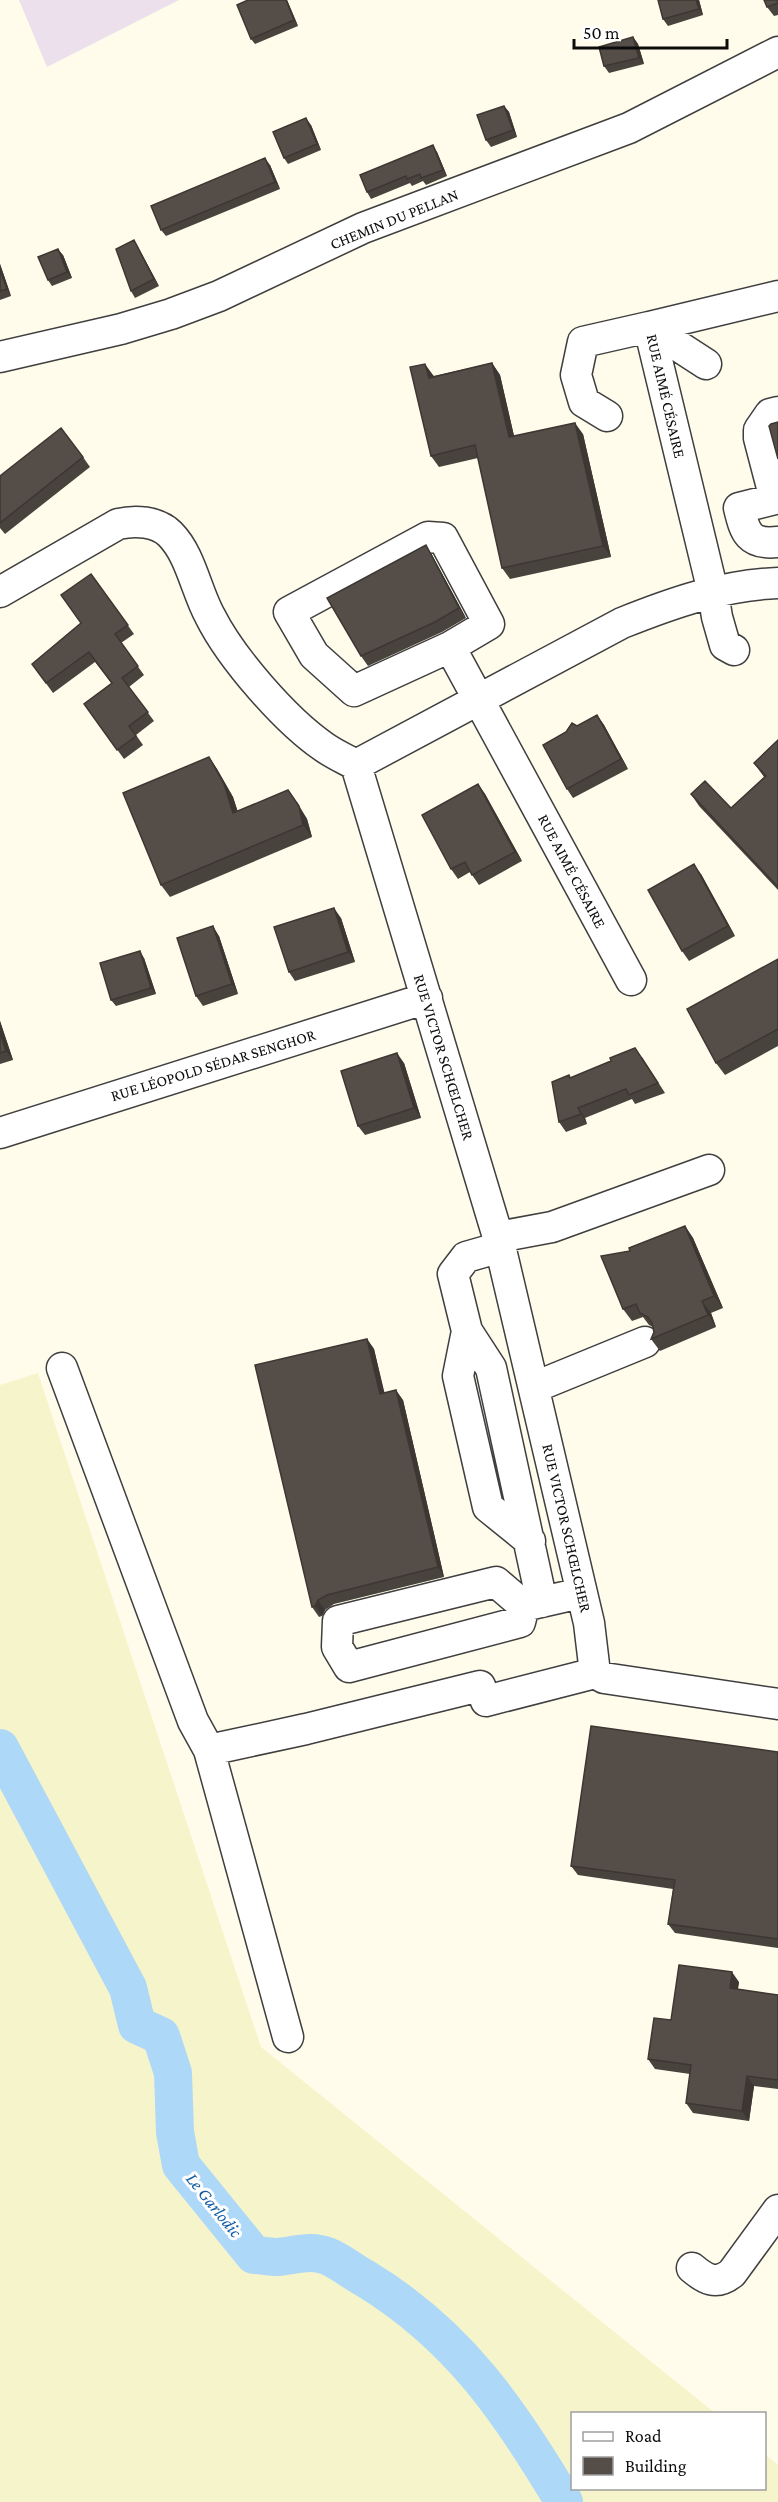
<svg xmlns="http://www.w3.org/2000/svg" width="778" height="2502" font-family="'Crimson Pro',serif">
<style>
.industrial{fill:#ebe0ec}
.farmland{fill:#f6f4cb}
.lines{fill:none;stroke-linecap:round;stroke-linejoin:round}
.river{stroke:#aed8f8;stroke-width:38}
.minor-casing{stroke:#3f3f3f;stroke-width:33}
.minor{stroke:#fff;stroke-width:30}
.wall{fill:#49433e}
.shaded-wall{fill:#3c3732}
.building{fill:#554e48;stroke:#3c3732;stroke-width:1.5}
.labels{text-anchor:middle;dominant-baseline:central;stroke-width:6;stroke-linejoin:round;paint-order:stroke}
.street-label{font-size:16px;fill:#0c0c0c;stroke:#fff}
.water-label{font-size:18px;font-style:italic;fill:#115ba2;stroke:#fff}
</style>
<rect width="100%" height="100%" fill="#fffceb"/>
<!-- industrial -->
<path class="industrial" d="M19 0H179L47 67Z"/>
<!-- farmland -->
<path class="farmland" d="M38 1373 261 2047 715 2413 572 2414V2488H764L765 2454 778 2465V2502H0V1385Z"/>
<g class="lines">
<!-- river -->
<path class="river" d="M0 1748 128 1988 137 2025 161 2036 173 2073 175 2132 181 2165 254 2255C262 2255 270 2257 277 2257 294 2256 310 2249 327 2256 340 2261 353 2272 366 2279 458 2335 510 2411 564 2502"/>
<!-- minor casing -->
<g class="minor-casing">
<path id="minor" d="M0 357 121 329 171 314 219 296 363 228 629 128 778 52
M778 412 770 414 759 430V438L775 499 739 508C745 533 749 545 778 542
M607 416 584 402 576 375 583 342 649 327 706 364
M0 592 118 524C135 520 157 521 170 534 191 555 196 591 210 616 231 658 285 720 324 747 334 754 345 759 356 765L498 1237 589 1623 595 1673
M450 647 489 624 443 538 428 537 289 612 314 655 354 691 450 647 631 980
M734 650 725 645 717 617 713 592 649 327 778 296
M356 765 622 623C672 603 723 585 778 583
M0 1133 427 998
M498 1237 552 1227 709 1170
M501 1247 466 1257 453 1274 467 1331 491 1368 542 1602
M467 1331 458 1376 488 1507 530 1541
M62 1368 193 1721 209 1750 288 2037
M535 1387 645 1342
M524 1606 520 1622 349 1667 337 1647 338 1621 496 1582 524 1606 581 1593
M595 1673 604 1678 778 1704
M209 1750 306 1729 480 1686 486 1701 595 1673
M692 2268C705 2279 716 2286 732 2273L778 2210"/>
</g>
<!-- minor -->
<use href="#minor" class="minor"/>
</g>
<!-- wall -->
<path class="wall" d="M287 0 298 26 255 44 251 39Z
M658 0H699L703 15 668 26 663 19Z
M778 0V15L774 16 767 7Z
M633 37 638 44 644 64 609 73 604 66Z
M504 106 509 112 517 137 491 147 486 140Z
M311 125 321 150 288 164 284 158Z
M437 152 447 176 426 185 423 181 412 186 410 183 371 199 367 192Z
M270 165 280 189 166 236 161 230Z
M134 240 138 247 159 286 135 298 131 291Z
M63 255 72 278 52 286 48 280Z
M0 264 11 296 0 300Z
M492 363 500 375 514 436 583 434 611 557 510 579 502 568 478 458 439 467 431 456 433 375 434 376Z
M83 457 90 467 5 534 0 528V476Z
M432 555 466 618 442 632 368 666 361 656Z
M91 574 134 634 121 643 144 675 129 687 154 721 136 735 143 745 124 759 84 704 112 684 95 662 53 693 32 664 81 624Z
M597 715 604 725 628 769 573 798 567 789 577 726Z
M778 740V890L699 806 691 794 731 808 764 777 754 763Z
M209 757 217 769 233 797 238 812 297 802 307 819 312 837 170 897 161 885Z
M478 784 485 794 522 861 479 885 470 872 458 879 451 869Z
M701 874 735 936 689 961 682 951Z
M341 918 355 962 295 981 289 972Z
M219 936 238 994 203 1006 196 996Z
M144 958 156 994 116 1006 111 1000Z
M778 959V1046L725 1075 716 1063Z
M0 1021 13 1060 0 1064Z
M642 1057 665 1093 635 1104 632 1099 585 1118 587 1124 566 1132 559 1122 569 1075 571 1078Z
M404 1063 421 1118 365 1135 358 1126Z
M685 1226 693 1238 723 1308 711 1313 716 1327 660 1351 651 1339 654 1332 653 1327 649 1325 643 1317 632 1321 623 1309 630 1251Z
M367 1339 374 1349 384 1393 403 1400 444 1577 334 1604 325 1610 322 1616 319 1617 312 1607Z
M778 1752V1948L675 1933 668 1924 673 1889 578 1875 571 1866Z
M739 1982 738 1989 778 1995V2089L754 2086 749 2121 693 2113 686 2103 690 2074 655 2069 648 2059 671 2020Z"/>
<!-- shaded-wall -->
<path class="shaded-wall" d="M286 0H287L298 26 294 20Z
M696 0H699L703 15 699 9Z
M633 37 638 44 644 64 639 58Z
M504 106 509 112 517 137 513 130Z
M306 118 311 125 321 150 317 144Z
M433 145 437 152 447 176 443 170Z
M265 158 270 165 280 189 275 182Z
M134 240 138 247 159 286 154 279Z
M58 249 63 255 72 278 67 272Z
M0 264 11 296 7 289 0 270Z
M492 363 500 375 517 449 509 437Z
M425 364 433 375 437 389 429 378Z
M575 423 583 434 611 557 603 546Z
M426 545 432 555 466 618 459 608Z
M597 715 604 725 628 769 621 759Z
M209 757 217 769 233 797 242 826 233 813Z
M478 784 485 794 522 861 515 852Z
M288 790 307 819 312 837 303 825Z
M694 864 701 874 735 936 728 926Z
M334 908 341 918 355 962 348 952Z
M213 926 219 936 238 994 232 984Z
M140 951 144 958 156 994 151 988Z
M0 1021 13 1060 6 1051 0 1032Z
M397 1053 404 1063 421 1118 414 1108Z
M578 1108 585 1118 587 1124 581 1114Z
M685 1226 693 1238 723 1308 714 1296Z
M702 1301 711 1313 716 1327 708 1315Z
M367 1339 374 1349 387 1403 380 1394Z
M396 1390 403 1400 444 1577 438 1567Z
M318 1600 325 1610 322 1616 315 1606Z
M732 1972 739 1982 736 1998 730 1988Z
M747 2076 754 2086 749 2121 742 2111Z"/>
<!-- building -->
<path class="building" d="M248 0H286L294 20 251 39 237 5Z
M658 0H696L699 9 663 19Z
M764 0H778V3L767 7Z
M633 37 639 58 604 66 599 47Z
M504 106 513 130 486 140 477 115Z
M306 118 317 144 284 158 273 132Z
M433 145 443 170 421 178 420 174 407 179 406 176 367 192 360 175Z
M265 158 275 182 161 230 151 206Z
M134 240 154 279 131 291 116 249Z
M58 249 67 272 48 280 38 257Z
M0 270 7 289 0 291Z
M492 363 509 437 575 423 603 546 502 568 475 445 431 456 410 367 425 364 429 378Z
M778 422V459L769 426 771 424Z
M61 428 83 457 0 523V476Z
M426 545 459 608 435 622 361 656 327 598Z
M91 574 128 625 115 634 138 666 122 678 148 712 129 726 136 736 117 750 84 704 112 683 89 652 46 683 32 664 81 623 61 595Z
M597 715 621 759 567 789 543 745 566 732 572 723 577 726Z
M778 740V887L691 794 705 781 731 808 766 776 754 763Z
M209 757 224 784 233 813 288 790 299 806 303 825 161 885 123 793Z
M478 784 515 852 472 875 465 862 451 869 422 815Z
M694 864 728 926 682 951 648 890Z
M334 908 348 952 289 972 274 927Z
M213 926 232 984 196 996 177 938Z
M140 951 151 988 111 1000 100 963Z
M778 959V1029L716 1063 687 1009Z
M0 1032 6 1051 0 1053Z
M635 1048 658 1083 629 1095 626 1089 578 1108 581 1114 559 1122 552 1082 569 1075 570 1078 611 1061 610 1058Z
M397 1053 414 1108 358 1126 341 1071Z
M685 1226 714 1296 702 1301 708 1315 651 1339 654 1332 652 1323 648 1317 640 1313 636 1304 623 1309 601 1256 630 1251 629 1248Z
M367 1339 380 1394 396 1390 438 1567 327 1595 318 1600 315 1606 312 1607 255 1365Z
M591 1726 778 1752V1939L668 1924 675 1880 571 1866Z
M679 1965 732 1972 730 1988 778 1995V2080L747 2076 742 2111 686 2103 691 2065 648 2059 654 2018 671 2020Z"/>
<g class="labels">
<!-- street labels -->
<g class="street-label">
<text transform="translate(394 219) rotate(-22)">CHEMIN DU PELLAN</text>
<text transform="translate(666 396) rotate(77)">RUE AIMÉ CÉSAIRE</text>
<text transform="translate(572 871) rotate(62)">RUE AIMÉ CÉSAIRE</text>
<text transform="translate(444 1057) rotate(73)">RUE VICTOR SCHŒLCHER</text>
<text transform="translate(213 1065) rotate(-17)">RUE LÉOPOLD SÉDAR SENGHOR</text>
<text transform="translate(567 1528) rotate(77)">RUE VICTOR SCHŒLCHER</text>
</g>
<!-- water labels -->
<g class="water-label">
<text transform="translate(214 2205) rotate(51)">Le Garlodic</text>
</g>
</g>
<!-- legend -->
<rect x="571" y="2412" width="195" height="78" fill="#ffffff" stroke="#9e9e9e" stroke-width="1.5"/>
<rect x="583" y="2432" width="30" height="9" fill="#ffffff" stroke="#9e9e9e" stroke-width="1.5"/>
<text x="625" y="2442" font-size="18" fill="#0c0c0c">Road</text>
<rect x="583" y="2457" width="30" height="18" fill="#554e48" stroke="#9e9e9e" stroke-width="1.5"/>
<text x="625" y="2472" font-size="18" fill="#0c0c0c">Building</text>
<!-- scale -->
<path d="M574 39v9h153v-9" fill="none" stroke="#0c0c0c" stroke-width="3"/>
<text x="583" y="39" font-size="18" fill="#0c0c0c" stroke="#ffffff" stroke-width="4.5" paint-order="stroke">50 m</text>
</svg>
